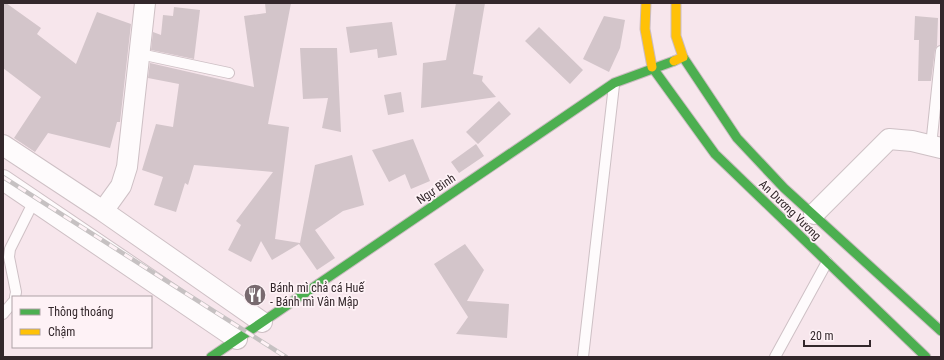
<svg xmlns="http://www.w3.org/2000/svg" width="944" height="360" font-family="'Roboto Condensed',sans-serif">
<style>
.building{fill:#d3c5ca}
.lines{fill:none;stroke-linecap:round;stroke-linejoin:round}
.lane-casing{stroke:#cec0c5;stroke-width:12}
.street-casing{stroke:#cec0c5;stroke-width:22}
.fast-casing{stroke:#cbbcc1;stroke-width:11}
.slow-casing{stroke:#cbbcc1;stroke-width:11}
.lane{stroke:#fefbfc;stroke-width:10}
.street{stroke:#fefbfc;stroke-width:20}
.fast{stroke:#4caf50;stroke-width:9}
.slow{stroke:#ffc107;stroke-width:9}
.rail-casing{stroke:#c6c1c2;stroke-width:4.5}
.rail{stroke:#fef2f6;stroke-width:3;stroke-dasharray:9;stroke-linecap:butt}
.labels{text-anchor:middle;dominant-baseline:central;stroke-width:3.5;stroke-linejoin:round;paint-order:stroke}
.street-label{font-size:12px;fill:#33272b;stroke:#fef2f6}
.poi-label{font-size:12px;fill:#33272b;stroke:#fef2f6;text-anchor:start}
</style>
<rect width="100%" height="100%" fill="#f7e6ec"/>
<!-- building -->
<path class="building" d="M3 3H6L41 28 37 34 76 64 97 12 131 24 120 122H117L110 148 48 133 35 152 14 138 41 97 3 68Z
M265 3H291L268 124 289 127 275 239 300 243 315 165 352 155 364 205 343 211 315 230 335 258 317 270 299 244 272 260 261 241 251 262 228 250 241 225 236 221 273 172 194 165 188 185 185 183 176 212 154 205 163 177 142 170 156 124 173 127 179 84 148 78 150 63 254 87 244 16 266 13Z
M456 3H485L473 74 483 76 482 81 496 97 421 108 423 63 446 60Z
M174 7 200 10 194 59 151 50 153 32 161 35 163 15 173 16Z
M604 16 625 20 620 48 609 72 583 59Z
M915 16 938 18 937 46 935 50 931 81H918L919 40H914Z
M392 22 397 55 378 58 377 49 350 53 346 27Z
M539 27 583 70 570 84 525 41Z
M300 48H337L341 132 322 128 328 98 303 99Z
M401 92 404 112 388 115 384 95Z
M499 101 511 114 478 144 466 132Z
M413 139 430 181 411 189 405 174 389 182 372 150Z
M476 144 484 156 459 173 451 162Z
M465 244 484 270 467 301 509 304 507 338 456 334 468 317 434 264Z"/>
<g class="lines">
<!-- lane casing -->
<g class="lane-casing">
<path id="lane" d="M140 54 229 73
M931 146 941 51
M15 297 16 292 9 257 10 249 34 201
M3 314 13 302
M583 357 614 85
M775 357 827 262"/>
</g>
<!-- street casing -->
<g class="street-casing">
<path id="street" d="M3 145 103 211 121 186 127 167 145 3
M3 180 237 339
M103 211 262 322
M814 214 889 139 912 141 941 148"/>
</g>
<!-- fast casing -->
<g class="fast-casing">
<path id="fast" d="M683 57 737 138 784 188 941 331
M652 67 715 154 926 357
M211 357 614 83 674 61"/>
</g>
<!-- slow casing -->
<g class="slow-casing">
<path id="slow" d="M646 3 645 29 652 67
M674 61 683 57 676 36V3"/>
</g>
<!-- lane -->
<use href="#lane" class="lane"/>
<!-- street -->
<use href="#street" class="street"/>
<!-- fast -->
<use href="#fast" class="fast"/>
<!-- slow -->
<use href="#slow" class="slow"/>
<!-- rail casing -->
<g class="rail-casing">
<path id="rail" d="M3 177 286 357"/>
</g>
<!-- rail -->
<use href="#rail" class="rail"/>
</g>
<!-- icons -->
<defs>
<g id="restaurant-disc" transform="scale(1.15)"><circle r="9.5" fill="#786a6f" stroke="#fef2f6"/><path d="M-5-6h1v4h1v-4h1v4h1v-4h1v5L-1.5 .5V6h-2V.5L-5-1ZM5-6V6H3V1.5H1.5Q1.5-4 5-6Z" fill="#fff"/></g>
</defs>
<g fill-rule="evenodd">
<use href="#restaurant-disc" x="255" y="295"/>
</g>
<g class="labels">
<!-- street labels -->
<g class="street-label">
<text transform="translate(436 189) rotate(-34)">Ngự Bình</text>
<text transform="translate(790 210) rotate(44)">An Dương Vương</text>
</g>
<!-- poi labels -->
<g class="poi-label">
<text x="270" y="288">Bánh mì chả cá Huế<tspan x="270" dy="14">- Bánh mì Vân Mập</tspan></text>
</g>
</g>
<!-- border -->
<rect width="944" height="360" fill="none" stroke="#33272b" stroke-width="8"/>
<!-- legend -->
<rect x="12" y="296" width="140" height="52" fill="#fef2f6" stroke="#ada1a5"/>
<rect x="20" y="309" width="20" height="6" fill="#4caf50" stroke="#ada1a5"/>
<text x="48" y="316" font-size="12" fill="#33272b">Thông thoáng</text>
<rect x="20" y="329" width="20" height="6" fill="#ffc107" stroke="#ada1a5"/>
<text x="48" y="336" font-size="12" fill="#33272b">Chậm</text>
<!-- scale -->
<path d="M804 340v6h66v-6" fill="none" stroke="#33272b" stroke-width="2"/>
<text x="810" y="340" font-size="12" fill="#33272b" stroke="#fef2f6" stroke-width="3" paint-order="stroke">20 m</text>
</svg>
